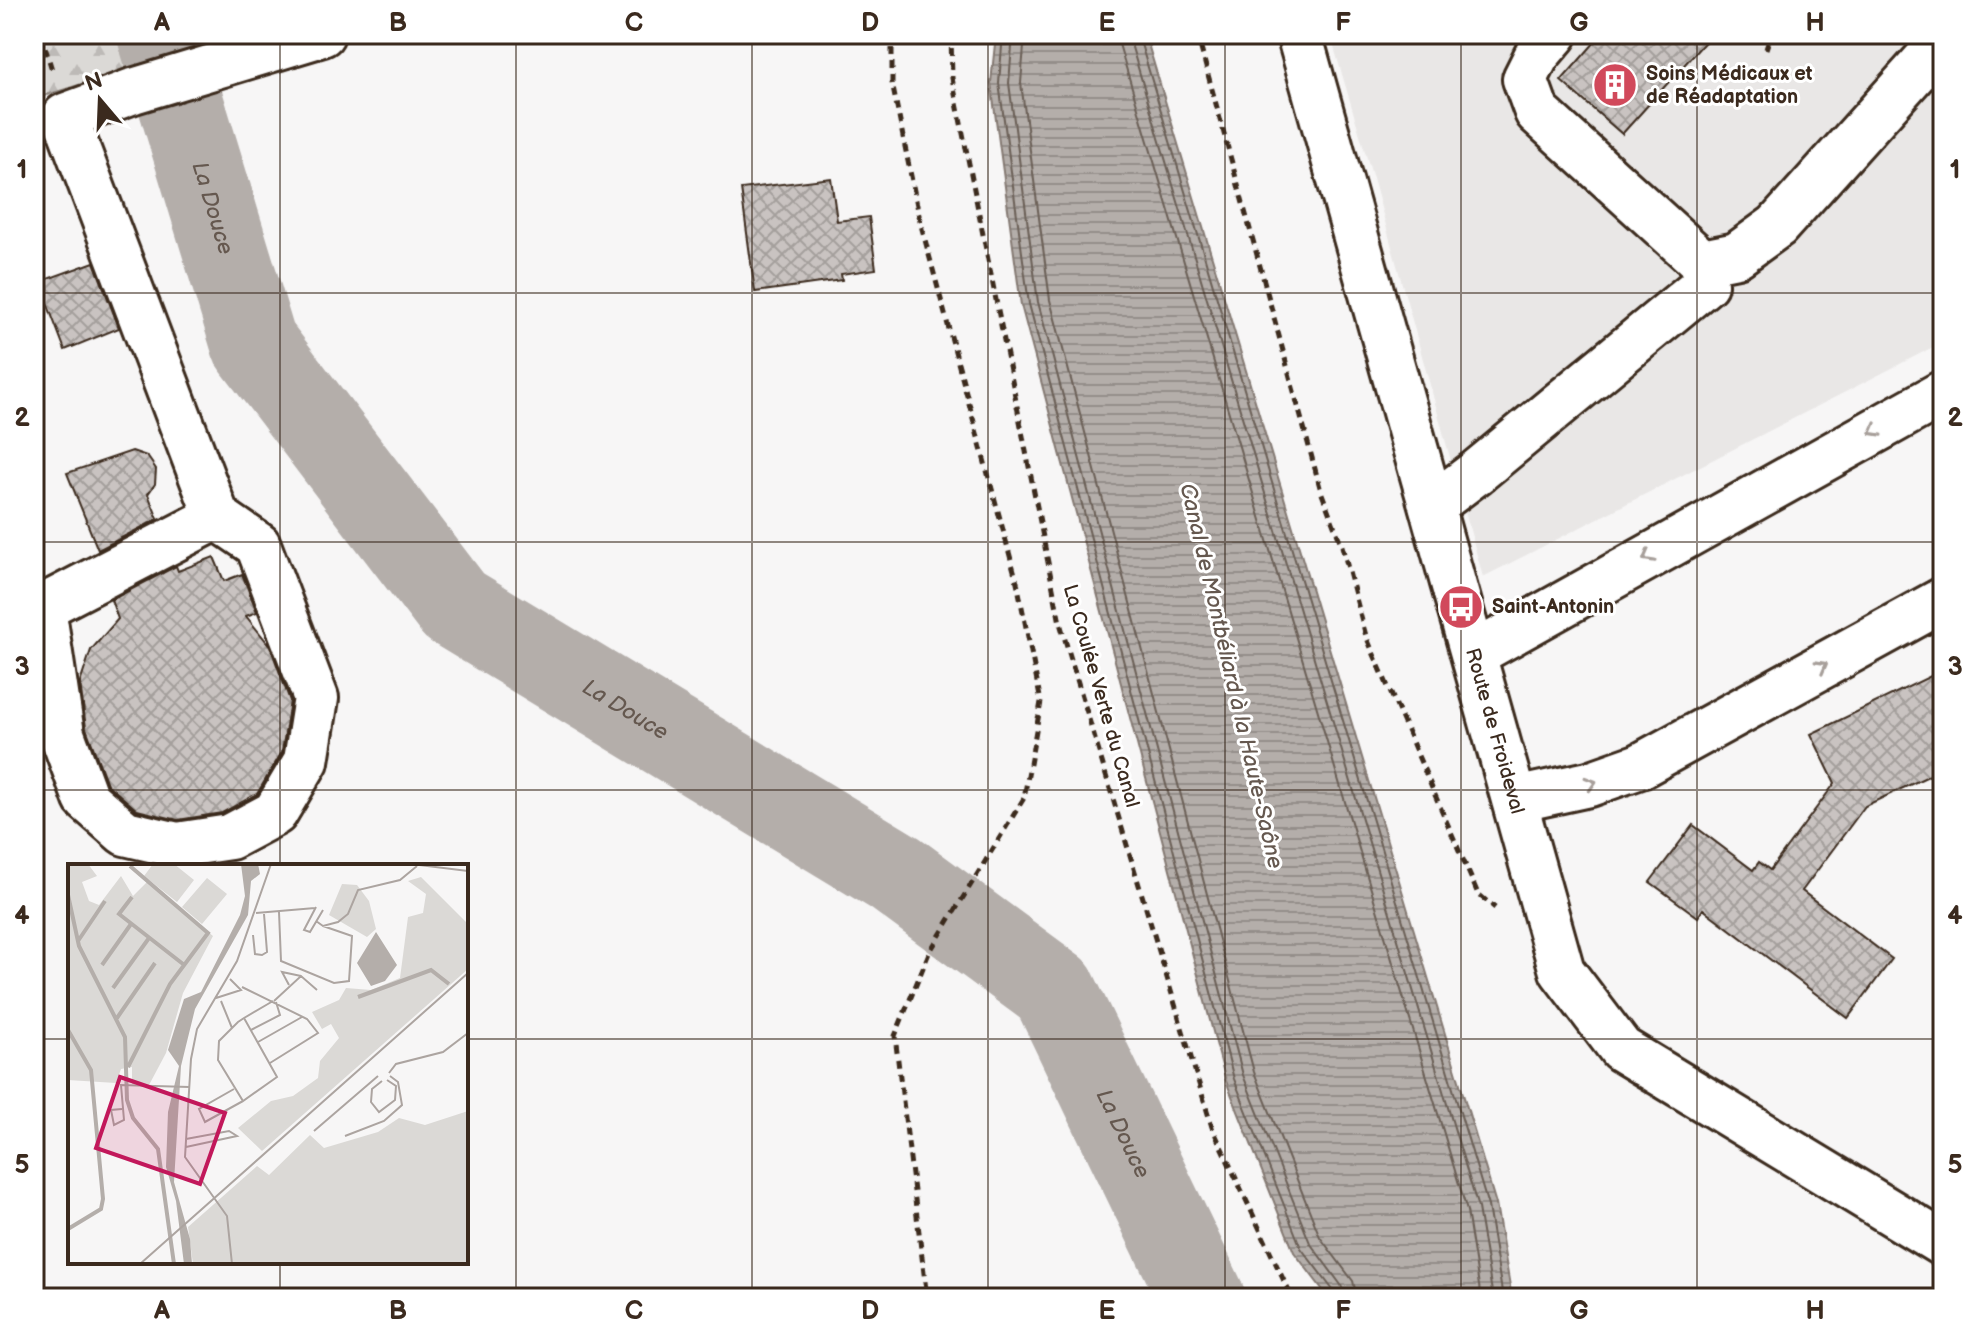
<svg xmlns="http://www.w3.org/2000/svg" width="1977" height="1332" font-family="'Balsamiq Sans',sans-serif">
<style>
.built{fill:#e9e7e6}
.forest{fill:url(#forest-firs);stroke:#8b827a;stroke-width:2}
.water{fill:url(#water-rules);stroke:#847972;stroke-width:2}
.lines{fill:none;stroke-linecap:round;stroke-linejoin:round}
.shore{stroke:#6b5f56;stroke-width:2}
.river{stroke:#b4aeaa;stroke-width:86}
.building{fill:url(#building-cross-hatch);stroke:#3b2a1e;stroke-width:2}
.minor-casing{stroke:#3b2a1e;stroke-width:50}
.path{stroke:#3b2a1e;stroke-width:5;stroke-dasharray:8 6;stroke-linecap:butt}
.minor{stroke:#fff;stroke-width:44}
.oneway{stroke:#a79f9a}
.grid{fill:none;stroke:#3b2a1e;stroke-width:2;stroke-opacity:0.55}
.labels{text-anchor:middle;dominant-baseline:central;stroke-width:6;stroke-linejoin:round;paint-order:stroke}
.poi-label{font-size:20px;font-weight:bold;fill:#3b2a1e;stroke:#fff;text-anchor:start}
.street-label{font-size:20px;fill:#3b2a1e;stroke:#fff}
.water-label{font-size:22px;font-style:italic;fill:#65584f;stroke:#fff}
.inset-river{fill:none;stroke:#b4aeaa;stroke-width:4}
.inset-road{fill:none;stroke:#aca4a0;stroke-width:2}
.view{fill:#c2185b;fill-opacity:0.15;stroke:#c2185b;stroke-width:4}
.inset-edge{fill:none;stroke:#3b2a1e;stroke-width:4}
.neatline{fill:none;stroke:#3b2a1e;stroke-width:3}
.grid-label{font-size:26px;text-anchor:middle;font-weight:bold;fill:#3b2a1e}
</style>
<defs>
<pattern id="forest-firs" width="22" height="20" patternUnits="userSpaceOnUse" patternTransform="scale(2)"><rect width="22" height="20" fill="#dbd9d6"/><path d="M5 1l3.5 6h-7zM16 11l3.5 6h-7z" fill="#bdbab7"/></pattern>
<pattern id="water-rules" width="6" height="5" patternUnits="userSpaceOnUse" patternTransform="scale(2)"><rect width="6" height="5" fill="#b4aeaa"/><path d="M0 2.5h6" fill="none" stroke="#948e8a"/></pattern>
<pattern id="building-cross-hatch" width="8" height="8" patternUnits="userSpaceOnUse" patternTransform="scale(2)"><rect width="8" height="8" fill="#c9c3c1"/><path d="M0 0l8 8M0 8l8-8" fill="none" stroke="#a49f9c"/></pattern>
</defs>
<rect width="100%" height="100%" fill="#f7f6f6"/>
<filter id="ink" filterUnits="userSpaceOnUse"><feTurbulence type="fractalNoise" baseFrequency=".0125" numOctaves="2"/><feDisplacementMap in="SourceGraphic" scale="16" xChannelSelector="R" yChannelSelector="G"/><feConvolveMatrix kernelMatrix="1 2 1 2 8 2 1 2 1" color-interpolation-filters="sRGB"/></filter>
<g filter="url(#ink)">
<!-- built -->
<path class="built" d="M1330 34H1943V342L1483 577 1372 175Z"/>
<!-- forest -->
<path class="forest" d="M34 34H242L34 99Z"/>
<!-- water -->
<path class="water" d="M996 34H1145L1496 1204 1512 1298H1329L1294 1252 1226 1081 1021 305 991 83Z"/>
<g class="lines">
<!-- shore -->
<path class="shore" d="M1003 34 999 83 1029 304 1234 1079 1301 1248 1333 1290 1334 1298
M1013 34 1009 83 1038 302 1243 1075 1310 1243 1341 1285 1345 1298
M1025 34 1021 83 1050 300 1254 1072 1320 1237 1353 1281 1357 1298
M1116 34 1467 1211 1481 1298
M1128 34 1478 1208 1493 1298
M1138 34 1488 1206 1503 1298"/>
<!-- river -->
<path class="river" id="s1" d="M160 34 254 344 454 606 895 873 1054 990 1202 1298"/>
</g>
<!-- building -->
<path class="building" d="M1602 34H1712L1622 134 1561 81Z
M831 178 837 221 869 217 876 269 841 274 842 280 755 292 741 189Z
M94 262 119 328 65 350 39 282Z
M132 451 147 456 156 469 155 484 148 494 158 519 98 550 67 473Z
M214 557 224 581 242 574 257 612 246 616 270 646 290 701 282 752 257 794 222 813 178 820 137 810 107 784 86 728 80 683 91 650 118 619 111 600 176 566 178 571Z
M1943 670V769L1865 806 1802 891 1892 959 1848 1018 1703 909 1698 917 1650 882 1693 825 1753 870 1759 862 1770 870 1835 783 1811 734Z"/>
<g class="lines">
<!-- minor casing -->
<g class="minor-casing">
<g id="minor">
<path id="s2" d="M1299 34 1562 971 1621 1049 1943 1244"/>
<path d="M1555 34 1537 55 1525 79 1537 112 1702 262 1737 255 1777 226 1943 41"/>
<path d="M1432 506 1477 472 1705 284 1702 262"/>
<path d="M217 517 43 607 62 734 86 799 125 833 177 845 230 837 275 813 306 761 316 698 258 545 217 517 65 116 133 91 322 34"/>
<path d="M1474 654 1943 393"/>
<path d="M1515 800 1589 784 1640 766 1943 600"/>
</g>
</g>
<!-- path -->
<path class="path" d="M41 34 53 73
M892 34V83L921 225 1017 582 1041 702 1024 798 929 953 895 1036 927 1298
M951 34 952 78 1060 623 1212 1127 1292 1298
M1197 34 1321 491 1342 546 1366 636 1478 894 1495 908
M1766 49 1771 34"/>
<!-- minor -->
<use href="#minor" class="minor"/>
</g>
<!-- one-way arrows -->
<defs><path id="oneway-chevron" d="M-2-3.5L2.5 0L-2 3.5" fill="none" stroke-width="1.6" stroke-linecap="round" stroke-linejoin="round" transform="scale(2)"/></defs>
<g class="oneway">
<use href="#oneway-chevron" transform="translate(1875 431) rotate(151)"/>
<use href="#oneway-chevron" transform="translate(1648 557) rotate(151)"/>
<use href="#oneway-chevron" transform="translate(1822 666) rotate(-29)"/>
<use href="#oneway-chevron" transform="translate(1591 783) rotate(-17)"/>
</g>
</g>
<!-- grid -->
<path class="grid" d="M280 34V866M516 34V1298M752 34V1298M988 34V1298M1225 34V1298M1461 34V1298M1697 34V1298M34 293H1943M34 542H1943M34 790H1943M34 1039H70M466 1039H1943M280 1262V1298"/>
<!-- icons -->
<defs>
<g id="building-disc" transform="scale(2.3)"><circle r="9.5" fill="#d1495b" stroke="#fff"/><path d="M-4-6H4V6H1V3H-1V6H-4ZM-2.5-4.3h1.7v1.8h-1.7ZM.8-4.3h1.7v1.8H.8ZM-2.5-1h1.7V.8h-1.7ZM.8-1h1.7V.8H.8Z" fill="#fff"/></g>
<g id="bus-disc" transform="scale(2.3)"><circle r="9.5" fill="#d1495b" stroke="#fff"/><path d="M-5-6H5V4H4V6H2V4H-2V6H-4V4H-5ZM-3.5-4V0h7V-4ZM-3.5 1.2v1.5H-2V1.2ZM2 1.2v1.5H3.5V1.2Z" fill="#fff"/></g>
</defs>
<g fill-rule="evenodd">
<use href="#building-disc" x="1615" y="85"/>
<use href="#bus-disc" x="1461" y="607"/>
</g>
<g class="labels">
<!-- poi labels -->
<g class="poi-label">
<text x="1646" y="74">Soins Médicaux et<tspan x="1646" dy="23">de Réadaptation</tspan></text>
<text x="1492" y="607">Saint-Antonin</text>
</g>
<!-- street labels -->
<g class="street-label">
<text transform="translate(1101 696) rotate(74)">La Coulée Verte du Canal</text>
<text stroke="none"><textPath href="#s2" startOffset="724">Route de Froideval</textPath></text>
</g>
<!-- water labels -->
<g class="water-label">
<text stroke="none"><textPath href="#s1" startOffset="182">La Douce</textPath></text>
<text transform="translate(1231 676) rotate(77)">Canal de Montbéliard à la Haute-Saône</text>
<text stroke="none"><textPath href="#s1" startOffset="854">La Douce</textPath></text>
<text stroke="none"><textPath href="#s1" startOffset="1526">La Douce</textPath></text>
</g>
</g>
<!-- overview -->
<g transform="translate(68 864)">
<rect width="400" height="400" fill="#f7f6f6"/>
<path d="M0 0H20L29 12 14 18 21 37 31 41 53 12 65 32 79 18 145 72 115 129 98 189 81 221 64 220V203L53 205 48 219 0 216ZM85 0H106L126 16 109 38 76 12ZM139 14 159 30 134 60 114 43Z" fill="#dbd9d6"/>
<path d="M353 13 400 60V105L194 287 170 264 203 237 225 232 250 214 252 197 271 174 263 160 254 165 244 148 271 136 278 124 303 126 332 114 340 53 355 49 358 30 340 17ZM274 20 289 21 301 37 308 65 299 73 261 51ZM400 247V400H125L120 363 189 302 201 311 242 271 256 284 310 268 331 254 357 261Z" fill="#dbd9d6"/>
<path d="M173 0H190L192 10 183 17 180 51 127 145 113 202 106 318 122 375 124 400H116L108 337 98 303 100 248 111 202 100 186 116 135 133 128 172 51 177 32ZM308 68 329 101 317 117 303 122 289 99Z" fill="#b4aeaa"/>
<path class="inset-river" d="M0 31 11 82 57 173 59 236 65 254 90 285 106 400M64 33 51 50 115 100M10 77 37 37M34 101 63 60M45 124 81 74M290 133 363 106 381 120M49 154 87 99M0 166 23 206 35 335 33 345 0 365M60 203 102 120 140 69 62 2"/>
<path class="inset-road" d="M343 0 400 7M248 43 236 66 242 68 255 46M211 48 213 97 266 119 281 117 284 72 255 62M188 49 247 44M248 57 255 62 270 58 280 50 290 26 332 16 349 2M185 71 187 90 194 91 199 88 196 50M221 121 214 108 233 112M174 123 239 155 250 169 202 199M148 134 173 126 162 115M153 137 164 164M206 137 233 112 249 126M176 154 209 213 175 237 150 196 151 177 170 158 176 154 205 137M183 166 212 151 208 138M190 178 234 153M321 209 328 200 375 188 400 169M314 217 304 225 303 238 311 248 327 236 328 222 319 216M166 225 131 245 137 258 175 237M54 245 43 246 46 261 56 256 53 221 121 223M246 267 310 212M277 272 316 257 334 241 330 218 322 212M118 283 169 272 161 267 118 275M72 400 400 109M164 400 159 352 117 293 123 195 129 165 169 97 203 0"/>
<path class="view" d="M52 213 157 249 132 320 28 284Z"/>
<rect width="400" height="400" class="inset-edge"/>
</g>
<!-- margin -->
<rect width="1977" height="1332" fill="none" stroke="#fff" stroke-width="88"/>
<!-- north arrow -->
<g transform="translate(100 100) rotate(341)" stroke="#ffffff" stroke-width="6" paint-order="stroke">
<path d="M0-6L14 30L0 20L-14 30Z" fill="#3b2a1e"/>
<text y="-12" font-size="22" font-weight="bold" text-anchor="middle" fill="#3b2a1e">N</text>
</g>
<rect x="44" y="44" width="1889" height="1244" class="neatline"/>
<g class="grid-label">
<text x="162" y="31">A</text>
<text x="398" y="31">B</text>
<text x="634" y="31">C</text>
<text x="870" y="31">D</text>
<text x="1107" y="31">E</text>
<text x="1343" y="31">F</text>
<text x="1579" y="31">G</text>
<text x="1815" y="31">H</text>
<text x="22" y="178">1</text>
<text x="1955" y="178">1</text>
<text x="22" y="426">2</text>
<text x="1955" y="426">2</text>
<text x="22" y="675">3</text>
<text x="1955" y="675">3</text>
<text x="22" y="924">4</text>
<text x="1955" y="924">4</text>
<text x="22" y="1173">5</text>
<text x="1955" y="1173">5</text>
<text x="162" y="1319">A</text>
<text x="398" y="1319">B</text>
<text x="634" y="1319">C</text>
<text x="870" y="1319">D</text>
<text x="1107" y="1319">E</text>
<text x="1343" y="1319">F</text>
<text x="1579" y="1319">G</text>
<text x="1815" y="1319">H</text>
</g>
</svg>
